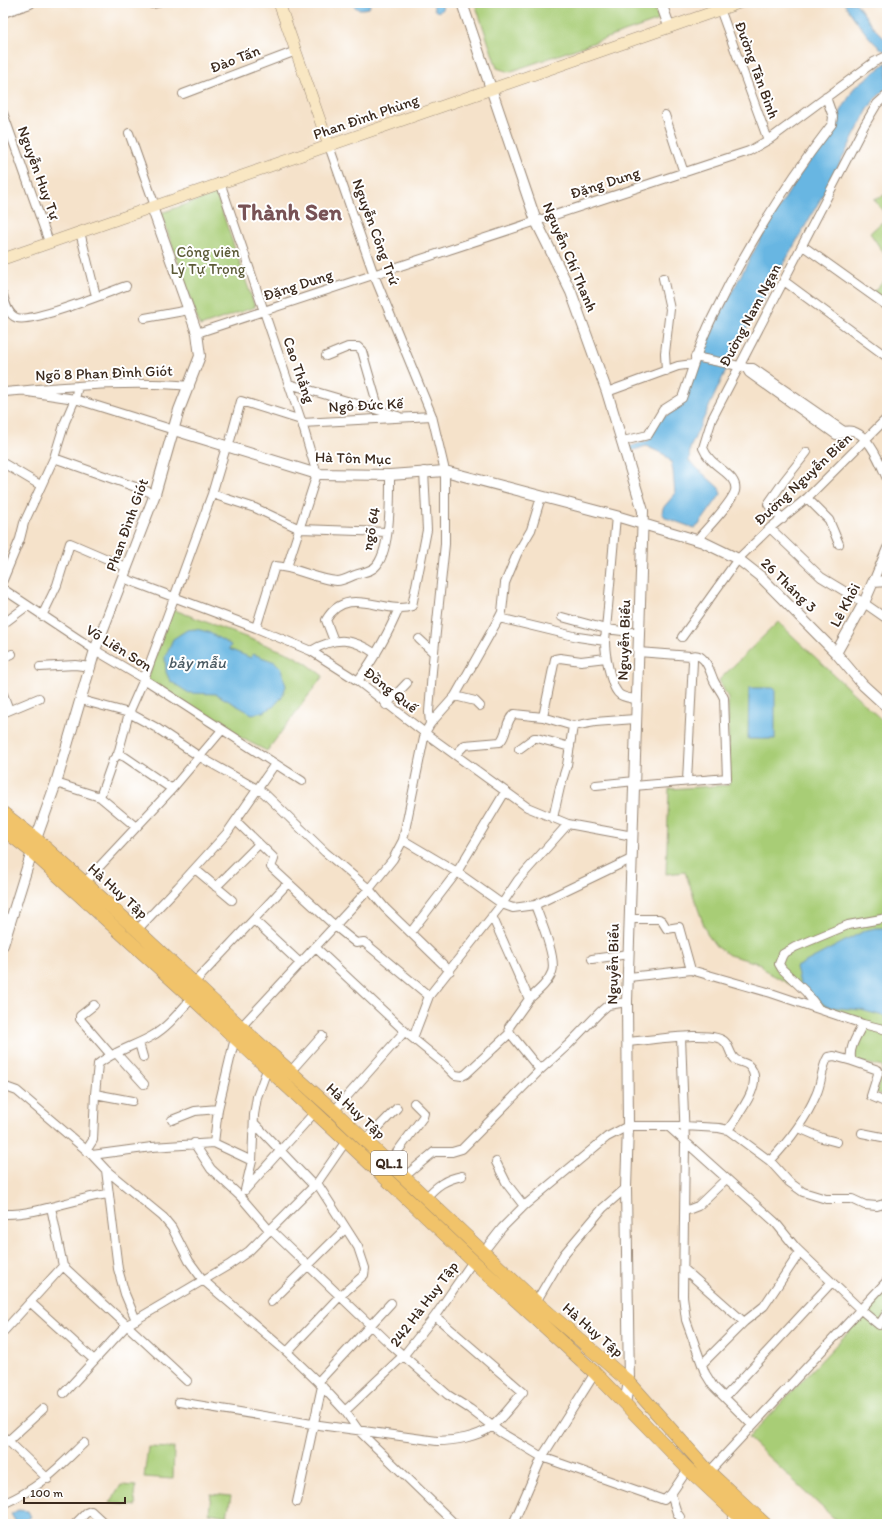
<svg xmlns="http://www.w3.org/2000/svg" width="890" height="1527" font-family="Itim,sans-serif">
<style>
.green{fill:#a8cd76;stroke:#727c4a}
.water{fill:#68b6e2;stroke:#527080}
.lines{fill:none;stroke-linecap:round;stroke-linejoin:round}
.minor-casing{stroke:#988674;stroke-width:10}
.tertiary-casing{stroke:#988674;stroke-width:12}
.secondary-casing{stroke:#988674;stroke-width:12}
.primary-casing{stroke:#988674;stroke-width:14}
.minor{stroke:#fff;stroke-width:8}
.tertiary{stroke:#fff;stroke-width:10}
.secondary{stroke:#f9e7c3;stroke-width:11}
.primary{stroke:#f1c36a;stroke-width:13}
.labels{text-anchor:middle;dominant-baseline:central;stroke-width:4;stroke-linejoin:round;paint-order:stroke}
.shield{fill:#fff;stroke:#766a62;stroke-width:1}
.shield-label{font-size:14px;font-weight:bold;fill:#3b2a1e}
.street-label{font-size:15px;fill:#3b2a1e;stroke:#fff}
.park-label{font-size:15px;fill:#5c5b38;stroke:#fff}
.water-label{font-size:16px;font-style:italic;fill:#4b5b63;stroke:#fff}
.town-label{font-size:23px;font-weight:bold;fill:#785356;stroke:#fff}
</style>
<rect width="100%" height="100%" fill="#fff"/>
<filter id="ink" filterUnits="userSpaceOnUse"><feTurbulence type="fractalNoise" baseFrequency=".025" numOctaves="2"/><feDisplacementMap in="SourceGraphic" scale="8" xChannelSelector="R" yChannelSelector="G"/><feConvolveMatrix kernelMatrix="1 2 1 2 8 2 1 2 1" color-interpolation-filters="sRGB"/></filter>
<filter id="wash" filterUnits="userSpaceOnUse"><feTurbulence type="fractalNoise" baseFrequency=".012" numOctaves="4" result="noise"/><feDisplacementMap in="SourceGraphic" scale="16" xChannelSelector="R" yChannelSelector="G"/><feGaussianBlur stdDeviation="0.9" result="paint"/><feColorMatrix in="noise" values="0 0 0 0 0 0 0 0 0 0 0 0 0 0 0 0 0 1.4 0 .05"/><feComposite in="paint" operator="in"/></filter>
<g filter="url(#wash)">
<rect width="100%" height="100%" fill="#f5e2ca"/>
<!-- green -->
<path class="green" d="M475 3H653L659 20 509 72 497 68Z
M216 194 255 307 200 326 161 213Z
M887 194V217L874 199Z
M882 222 887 227V258L870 233Z
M887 278V292L885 295 887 297V310L870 295Z
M172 609 290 654 306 663 323 676 267 751 212 723 146 683Z
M778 622 887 725V1096L876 1093 883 1067 851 1060 866 1022 823 1009 801 990 767 972 761 964 729 955 716 946 707 934 685 872 666 874 669 789 729 785 728 698 719 680Z
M887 1288V1524H840L748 1438 867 1312Z
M148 1447 174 1448 173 1479 144 1477Z
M121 1485 136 1486 134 1494 136 1506 110 1503Z
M211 1494 231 1496 227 1516 209 1513Z"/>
<!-- water -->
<path class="water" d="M433.5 7a4.5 4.5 0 1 1 9 0a4.5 4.5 0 1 1-9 0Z
M352 3H371L369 8C361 9 357 11 352 3Z
M844 3H856L874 28 887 41V52C875 49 851 14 844 3Z
M887 62V88L874 100 867 111 828 186 739 342 690 448 689 461 719 488 721 494 698 526 694 528 666 518 662 513 663 508 675 494 673 471 671 462 665 455 646 446 631 451 629 447 649 440 653 430 660 419 677 409 716 323 741 275 766 229 798 177 825 140 854 88Z
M196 629 208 632 231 645 229 649 251 658 253 654 275 662 281 668 286 686 282 697 273 707 263 712 252 714 216 694 189 693 170 681 166 672 165 657 173 639 187 630Z
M749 688H775V739H748Z
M877 928H887V1017L861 1010 829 1007 813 998 800 984 796 967 866 930Z
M18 1510 28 1511 31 1517 17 1524 11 1514Z"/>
</g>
<g filter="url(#ink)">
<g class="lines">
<!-- minor casing -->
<g class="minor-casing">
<path id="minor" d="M152 4 157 3
M720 9 768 140
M183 94 296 51
M3 113 49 242
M665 115 684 173
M129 133 155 206
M329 146 374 275 432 416 445 471V544L432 671 429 712 430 724
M220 182 302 423 317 474 287 567
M80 232 96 296
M803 246 887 306
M663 278 670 309 665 353 666 371
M784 281 887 357
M3 295C5 303 8 315 17 318 33 323 106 293 126 286
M145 318 189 310
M197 333 749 151 770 139 874 62 887 56
M326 356 348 347H358L362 351 379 410
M695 357 744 367
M289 384 398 416
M3 392C65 387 127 380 190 386
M28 392 75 399 174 430
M607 392 678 366 693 364
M302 423 432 416
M844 431 841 434 836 435 749 373 746 368H753L844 431C866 426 880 462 887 479
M623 441 648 435 663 410 682 398C692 371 699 344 712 318 745 249 785 185 832 124L833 117 826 97
M228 448 241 401 301 420
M54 458 155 494
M3 463 40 485
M212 494 255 508 300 529 387 532
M807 498 829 520 839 544
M616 516 605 641C605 653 610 684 618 693 622 698 631 698 636 699
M783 519 770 507 768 504 784 481 807 452
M770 528 821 577 864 603 887 619
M697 540C706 529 731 504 735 491 736 487 735 483 732 479 723 468 709 463 703 448L712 419 864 126 877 104 887 95
M123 578 256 628 311 651 358 681 425 733 527 807 568 824 633 836
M3 580 20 539 24 523 54 458 65 422 75 399 78 386
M873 582 887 548
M3 589 95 650 144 679 302 781
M42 616 57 585 70 543 126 567
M562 617 606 629 639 633
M499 618 578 637 605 641
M3 624 27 606
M256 628 275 566C296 567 315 579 337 581 343 581 350 577 355 575 362 572 372 572 377 565 391 546 390 498 390 475
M682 637 738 559 770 528 807 498 887 418
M419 639 434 653
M334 641 326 620C347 583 385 616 412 606L427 530 424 471
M311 651C336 636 353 638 376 654
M638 652 691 656 693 661 687 781
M3 658 12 654
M40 667 75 665 91 667
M358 681C374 658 388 635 399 608
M3 694 9 710
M455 696 475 701 480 706
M81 700 129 713 155 727 200 757 264 793 325 852 369 889 385 908 450 971
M386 705 407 683
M3 713 39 698
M543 717 555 659 560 658 581 661 606 658
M519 749 534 738H537L570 747
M118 754 129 713 144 679 174 598 212 494 226 447
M455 755 465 745 500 742C508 734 505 721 514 714L543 717 573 726 595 722 635 719
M56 783 100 797 136 827
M596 785 635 781
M634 786 727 778 724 698C721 691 717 687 714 681 710 672 705 651 691 656
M100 797 113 760 118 754 125 757 172 789
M553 818 560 787 567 765 573 726
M236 821 273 857 274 859 271 867 335 926 356 943 364 942 429 996
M403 840 457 872 502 904 513 908 535 905 631 859
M195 869 232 900
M85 882 172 789 222 730
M216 887 259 844
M492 916 529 999 509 1027 510 1033 540 1070
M629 919H659L662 921 667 929 679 927 691 970
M254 920 300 963
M137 930 178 887 227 833 275 764
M411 932 457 872 505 792
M315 947 410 1036 443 1063 455 1075 462 1076 466 1074 510 1033
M592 959 629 954
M629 977 691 970 771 993 863 1024 887 1030
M194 983 288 883
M529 999C538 991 548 983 552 972 557 958 540 919 535 905
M94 1005 80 1016V1019L111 1055
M818 1008 806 992 782 969 779 964 783 954 795 947 848 925 887 918
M863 1024C858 1034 847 1050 852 1061L878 1070V1074L871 1096 887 1103
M241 1027 369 889 393 859 403 840 425 733 430 724 455 696 499 618 502 612 505 583 517 554 531 530 541 497
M681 1037 685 1142 683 1296 686 1320 705 1373 713 1386 752 1425
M413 1038 429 996 502 904 518 880 568 824
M628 1042C647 1041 713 1029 725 1042 729 1046 730 1054 734 1058 737 1062 744 1062 748 1065 767 1081 737 1116 728 1130
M139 1043 143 1057
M116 1053 144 1084
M290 1072 322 1036
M3 1086 17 1091 92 1155 106 1170 163 1217 172 1228 189 1261 203 1280 287 1352 318 1382 345 1411 359 1431 455 1524
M95 1094 132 1101
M334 1111 405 1031
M172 1120 195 1111 218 1109
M255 1124 314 1186
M669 1127 775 1222 796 1248 861 1310 879 1325 887 1313
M799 1128 822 1138 837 1142
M862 1133 887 1138
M365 1141 397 1108
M194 1143 211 1169 240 1196 270 1231
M214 1143 218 1109 235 1038
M86 1151 93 1140 95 1094 98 1064C114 1051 135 1046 152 1036 168 1027 180 1011 192 998
M92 1155 152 1147 214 1143 252 1161
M770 1161C789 1141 805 1121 816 1095 822 1083 821 1068 828 1057L834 1056 852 1061
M496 1162 507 1184 524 1206
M389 1163 423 1117 424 1113 414 1103
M106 1170 118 1269 125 1294 136 1320
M404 1177 434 1152H452L462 1149 540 1070 569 1044 600 1012 608 1005 627 1002
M246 1189 315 1112
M245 1190 252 1161 254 1115 257 1097 268 1067
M426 1198C436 1186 446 1179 462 1176
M51 1207 63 1266
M685 1211 698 1206 726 1179
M3 1214C39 1215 73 1198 109 1194
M271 1230 389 1343 448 1395 470 1409 500 1432 542 1457 664 1500 671 1494 688 1469
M484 1251 502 1228 524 1206 607 1137 628 1126H684L719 1128 728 1130 770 1161 789 1182 803 1192 826 1199H852L865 1205 877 1206 887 1203
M684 1269 744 1322
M30 1302 94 1360
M271 1302 345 1229
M536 1302 564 1254 603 1208 626 1188
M3 1332 63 1266 187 1381
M287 1352 340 1296 364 1275 365 1268 358 1247 317 1183
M702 1364 744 1322 764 1306 800 1252
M318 1382 391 1303
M64 1393 127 1325 229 1265 249 1251 317 1183 346 1141
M725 1397 831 1283
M179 1402 312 1424 437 1441C455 1441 477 1437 491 1427 503 1418 513 1403 523 1392L435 1316
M345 1411 404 1355 435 1316 473 1261
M3 1436 48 1479
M4 1442 8 1441 43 1409
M709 1472 887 1281
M671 1494 677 1513 680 1517
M297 1502 322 1386
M3 1504C41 1487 55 1471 84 1443
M75 1524 86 1513 91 1511 105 1524
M513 1524 542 1457 595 1373
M730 1524 735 1513"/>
</g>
<!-- tertiary casing -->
<g class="tertiary-casing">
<path id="tertiary" d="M462 3 536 221 571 292 607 392 643 511 627 1002 628 1126 626 1188 629 1382 625 1403
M661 3 669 26
M3 12 30 3
M174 430 317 474 390 475 445 471 616 516 703 542 738 559 761 577 836 653 863 685 887 707
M836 653 864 603 873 582 887 581
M3 945 36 839 56 783 95 650 155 494 179 410 200 356 197 333 152 207"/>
</g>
<!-- secondary casing -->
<g class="secondary-casing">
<path id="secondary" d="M279 3 329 146
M3 259 739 3"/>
</g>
<!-- primary casing -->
<g class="primary-casing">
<path id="primary" d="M3 813 36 839 137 930 241 1027 334 1111 536 1302 629 1382 709 1472 765 1524
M3 829 32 852 192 998 346 1141 473 1261 595 1373 688 1469 747 1524"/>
</g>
<!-- minor -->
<use href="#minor" class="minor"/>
<!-- tertiary -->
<use href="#tertiary" class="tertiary"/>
<!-- secondary -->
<use href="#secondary" class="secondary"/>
<!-- primary -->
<use href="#primary" class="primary"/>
</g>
</g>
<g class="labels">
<!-- shield labels -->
<rect class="shield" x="371" y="1151" width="36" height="24" rx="3"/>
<g class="shield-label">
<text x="389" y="1163">QL.1</text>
</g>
<!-- street labels -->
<g class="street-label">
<text transform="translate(235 59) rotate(-21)">Đào Tấn</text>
<text transform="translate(757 70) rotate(70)">Đường Tân Bình</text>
<text transform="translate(366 117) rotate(-19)">Phan Đình Phùng</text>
<text transform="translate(39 173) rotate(70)">Nguyễn Huy Tự</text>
<text transform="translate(605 183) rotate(-18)">Đặng Dung</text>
<text transform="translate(376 232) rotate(70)">Nguyễn Công Trứ</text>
<text transform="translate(570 257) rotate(67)">Nguyễn Chí Thanh</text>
<text transform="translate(298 285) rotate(-18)">Đặng Dung</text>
<text transform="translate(750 315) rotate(-62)">Đường Nam Ngạn</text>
<text transform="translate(299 370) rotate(71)">Cao Thắng</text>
<text transform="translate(104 373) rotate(-2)">Ngõ 8 Phan Đình Giót</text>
<text transform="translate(366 405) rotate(-3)">Ngô Đức Kế</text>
<text transform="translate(353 458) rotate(2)">Hà Tôn Mục</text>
<text transform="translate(803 479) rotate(-43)">Đường Nguyễn Biên</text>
<text transform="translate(127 525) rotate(-70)">Phan Đình Giót</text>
<text transform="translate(371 529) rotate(-79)">ngõ 64</text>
<text transform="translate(789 585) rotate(44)">26 Tháng 3</text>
<text transform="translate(845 605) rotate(-62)">Lê Khôi</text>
<text transform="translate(624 640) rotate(-88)">Nguyễn Biểu</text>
<text transform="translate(119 648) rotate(32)">Võ Liên Sơn</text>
<text transform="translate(391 690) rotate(38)">Đồng Quế</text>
<text transform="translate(118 891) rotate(42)">Hà Huy Tập</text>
<text transform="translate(613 964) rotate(-89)">Nguyễn Biểu</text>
<text transform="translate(356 1111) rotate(43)">Hà Huy Tập</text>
<text transform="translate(424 1304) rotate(-53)">242 Hà Huy Tập</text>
<text transform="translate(593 1330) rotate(41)">Hà Huy Tập</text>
</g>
<!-- park labels -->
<g class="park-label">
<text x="208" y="252">Công viên<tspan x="208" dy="17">Lý Tự Trọng</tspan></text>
</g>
<!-- water labels -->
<g class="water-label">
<text x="197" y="662">bảy mẫu</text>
</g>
<!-- town labels -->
<g class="town-label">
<text x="290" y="212">Thành Sen</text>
</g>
</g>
<!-- margin -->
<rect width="890" height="1527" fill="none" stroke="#fff" stroke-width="16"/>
<!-- scale -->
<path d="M24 1497v6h101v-6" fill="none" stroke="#3b2a1e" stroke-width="2"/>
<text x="30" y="1497" font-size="12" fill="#3b2a1e" stroke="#ffffff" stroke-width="3" paint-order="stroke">100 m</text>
</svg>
